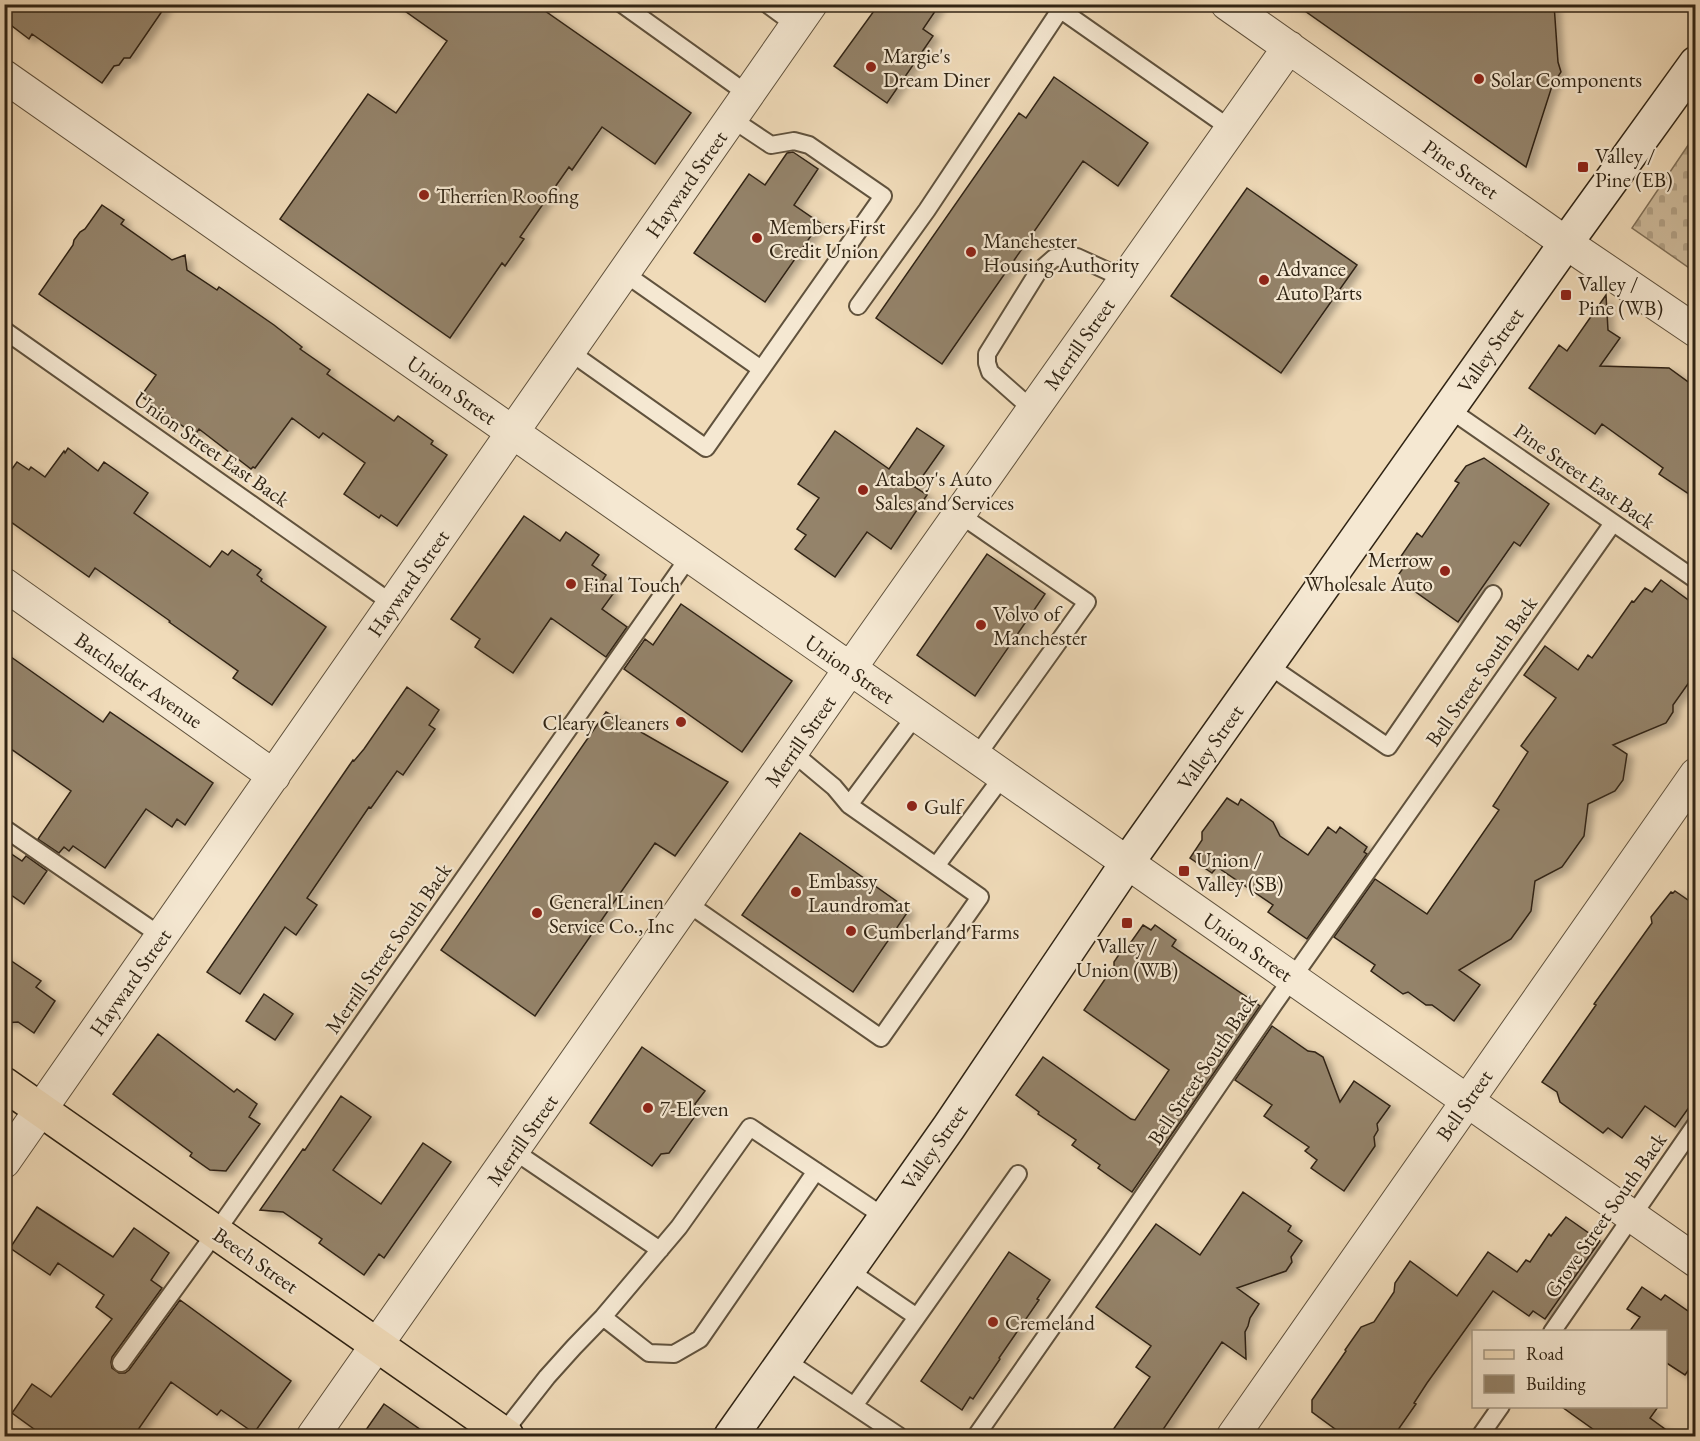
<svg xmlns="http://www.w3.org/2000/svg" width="1700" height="1441" font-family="'EB Garamond',serif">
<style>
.cemetery{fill:url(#cemetery-stones);stroke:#807058;stroke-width:1.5}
.building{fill:#94836a;stroke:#302414;stroke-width:1.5;filter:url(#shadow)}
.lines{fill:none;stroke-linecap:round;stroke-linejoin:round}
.lane-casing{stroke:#60523d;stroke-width:20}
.street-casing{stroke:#60523d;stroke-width:34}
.secondary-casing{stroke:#302414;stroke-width:36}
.primary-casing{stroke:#302414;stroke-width:36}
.lane{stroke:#f5e8d2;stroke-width:16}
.street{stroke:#f5e8d2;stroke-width:32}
.secondary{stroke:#f5e8d2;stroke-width:33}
.primary{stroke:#f0dbb9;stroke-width:33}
.poi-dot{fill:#8f2418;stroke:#f5e8d2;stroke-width:2}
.labels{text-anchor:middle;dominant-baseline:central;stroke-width:4.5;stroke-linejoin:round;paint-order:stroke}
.poi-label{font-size:21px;fill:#302414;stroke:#f5e8d2;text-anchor:start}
.street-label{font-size:21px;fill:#302414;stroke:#f5e8d2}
</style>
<defs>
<pattern id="cemetery-stones" width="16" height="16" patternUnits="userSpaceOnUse" patternTransform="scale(1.5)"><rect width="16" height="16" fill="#cfbc9d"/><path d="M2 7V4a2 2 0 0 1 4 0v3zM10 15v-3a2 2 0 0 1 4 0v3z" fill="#b2a186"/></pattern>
<filter id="shadow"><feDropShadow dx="6" dy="4" stdDeviation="3" flood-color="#0004"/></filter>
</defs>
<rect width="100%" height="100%" fill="#f0dbb9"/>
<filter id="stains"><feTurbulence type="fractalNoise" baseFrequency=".00333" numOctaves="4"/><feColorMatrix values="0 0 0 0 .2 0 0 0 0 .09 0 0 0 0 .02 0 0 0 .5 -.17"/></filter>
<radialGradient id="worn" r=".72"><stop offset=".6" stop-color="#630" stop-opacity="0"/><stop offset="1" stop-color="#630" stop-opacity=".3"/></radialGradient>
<!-- cemetery -->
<path class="cemetery" d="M1695 135V272L1632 228Z"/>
<!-- building -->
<path class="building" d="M4 4H167L130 58H124L119 65 114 66 102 83 32 34 29 39 12 26 7 16 4 15Z
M395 4H535L691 113 655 164 602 127 572 170 569 167 520 237 524 239 505 266 502 263 450 338 280 219 368 94 396 113 447 41Z
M879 4H940L923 29 933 36 887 103 834 66Z
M1295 4H1554L1558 62 1561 72 1552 86 1526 167Z
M1054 77 1148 143 1118 186 1083 161 942 364 876 318 1019 113 1026 118Z
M793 152 818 169 794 205 820 223 765 302 694 253 749 174 765 185 787 153Z
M1247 188 1357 265 1281 373 1171 296Z
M102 205 124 220 121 224 172 260 185 255 187 270 217 290 219 287 274 325 302 347 300 349 330 370 327 374 394 421 398 416 433 441 431 444 447 455 397 526 381 515 379 518 344 494 365 463 323 433 319 438 292 418 255 468 253 467 251 469 199 429 195 435 141 396 156 375 39 294 73 245 74 240 80 232 85 229Z
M1606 295 1608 330 1620 338 1600 366 1669 368 1695 387V498L1659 474 1663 468 1602 424 1595 434 1529 388 1559 345 1567 351Z
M917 428 944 446 915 487 927 495 891 549 867 532 835 577 795 549 806 535 797 529 819 498 798 484 835 431 889 469Z
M68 448 98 471 104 462 148 493 134 513 210 567 222 551 228 555 232 550 261 570 257 575 262 579 261 581 326 627 272 705 233 678 238 671 169 622 170 621 95 568 89 577 4 517V480L17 462 29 470 31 467 45 477 64 451 65 453Z
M1484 458 1549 504 1520 546 1514 542 1458 622 1396 578 1404 567 1397 562 1417 533 1422 537 1459 483 1455 481 1466 466Z
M524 516 560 541 566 532 599 555 592 565 606 575 602 581 611 587 608 590 613 594 602 609 627 627 606 657 551 618 513 673 475 647 480 639 451 619Z
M987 554 1045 594 975 696 917 655Z
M1661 580 1695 605V674L1673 705V712L1666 723 1613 745 1627 754 1623 780 1615 791 1588 804 1584 836 1562 867 1535 881 1531 911 1511 939 1459 970 1480 985 1454 1021 1432 1005H1426L1408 992 1403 994 1371 971 1375 965 1334 937 1375 879 1427 914 1499 810 1493 806 1528 752 1521 746 1556 698 1524 675 1545 646 1578 670 1588 655 1592 658 1632 601 1634 602 1645 588 1652 592Z
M681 604 792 681 742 752 624 669 645 639 653 645Z
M4 652 103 722 110 712 213 783 185 825 177 819 172 827 146 809 105 868 73 846 69 851 64 847 59 853 38 839 71 791 4 744Z
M407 687 439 710 429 725 435 729 403 775 397 771 371 808 369 807 307 898 317 905 296 935 285 927 240 994 207 972 353 760 354 761 364 749Z
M606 712 728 782 675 856 655 843 535 1016 441 950Z
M1227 798 1238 805 1241 799 1273 822 1280 836 1308 855 1328 827 1336 833 1340 827 1367 847 1364 852 1367 854 1307 939 1268 912 1273 905 1217 867 1212 873 1190 858 1202 840V832Z
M800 833 909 910 853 992 742 915Z
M4 849 22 861 26 856 47 871 24 904 4 890Z
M1675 891 1695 905V1099L1675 1127 1645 1106 1622 1138 1608 1128 1603 1133 1560 1102 1557 1092 1542 1082 1596 1005 1594 1004 1652 923 1651 917 1671 892 1673 893Z
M1143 925 1151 930 1155 925 1176 940 1172 946 1260 1006 1132 1192 1098 1168 1100 1165 1072 1145 1076 1140 1038 1114 1039 1112 1016 1095 1043 1057 1131 1119 1135 1120 1169 1070 1084 1010 1114 966V962L1120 953 1124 952Z
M4 956 41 981 36 987 55 1001 34 1033 18 1022 4 1023Z
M264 994 293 1014 275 1040 246 1021Z
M1272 1026 1308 1051 1315 1052 1323 1057 1340 1102 1354 1081 1390 1106 1377 1124 1378 1130 1374 1137 1375 1146 1344 1191 1311 1168 1317 1160 1305 1151 1309 1147 1264 1116 1272 1105 1235 1080Z
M158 1034 234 1092 237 1089 257 1104 249 1117 260 1124 226 1171 210 1170 190 1156 192 1153 113 1094Z
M642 1047 705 1091 695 1104 698 1112 669 1153 661 1154 652 1166 590 1123Z
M341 1096 371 1117 333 1170 381 1204 423 1143 451 1162 384 1258 379 1254 364 1275 319 1243 322 1239 283 1212 260 1210 303 1149 305 1150Z
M1243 1192 1291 1226 1288 1231 1302 1241 1291 1257 1292 1262 1286 1271 1237 1288 1259 1304 1250 1318 1248 1326 1245 1332 1246 1359 1222 1342 1158 1437H1108L1150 1377 1136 1367 1151 1346 1096 1307 1156 1224 1200 1255Z
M37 1207 113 1257 134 1228 169 1253 151 1280 162 1288 112 1357 111 1362 112 1368 119 1373H125L129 1370 180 1300 291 1381 254 1433 221 1410 217 1415 171 1382 133 1437H45L12 1413 32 1384 51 1397 112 1319 96 1307 104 1295 58 1263 50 1275 10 1248Z
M1566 1217 1600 1241 1545 1319 1533 1311 1529 1316 1493 1291 1427 1383 1414 1403 1416 1404 1393 1437H1346L1312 1412V1400L1346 1351 1345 1350 1361 1327 1374 1322 1394 1292 1395 1283 1410 1261 1457 1296 1488 1252 1517 1272 1526 1260 1530 1262 1549 1234 1551 1236Z
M1009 1252 1050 1280 1037 1299 1039 1300 999 1358 1000 1359 973 1399 970 1397 962 1410 921 1381Z
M1642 1287 1661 1300 1665 1295 1695 1316V1361L1685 1375 1665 1362V1332H1629L1640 1317 1627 1309Z
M384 1404 431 1437H361Z
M1562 1407H1658L1650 1418 1676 1437H1604Z"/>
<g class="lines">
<!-- lane casing -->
<g class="lane-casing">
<path id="lane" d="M622 4 749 95
M767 4 797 26
M1061 10 1231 129
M624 273 761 369
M858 306 927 210 1064 4
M4 330 393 604
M570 352 706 448 883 196 809 145 794 141 771 145 732 119
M1449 409 1696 580
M1033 410 990 372 987 363V354L1038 272 1054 258 1077 257 1125 279
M959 514 1087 602 976 757
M1268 665 1388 747 1493 594
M916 715 849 805 936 866 1003 776
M792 752 834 787 849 805
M4 828 161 936
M687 903 881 1038 980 897 936 866
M514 1151 660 1250
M848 1270 917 1317 1018 1174
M603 1317 649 1353 674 1354 700 1339 816 1171
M1552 1332 1696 1124
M785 1360 899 1436
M121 1363 216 1232 689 557
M854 1406 917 1317
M503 1433 547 1377 574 1347 603 1317 679 1227 750 1127 886 1218
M976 1436 1113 1240 1274 1004 1613 523
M1480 1436 1501 1406"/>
</g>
<!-- street casing -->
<g class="street-casing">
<path id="street" d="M1227 4 1566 243 1696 331
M4 76 1696 1261
M4 584 274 776
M4 1162 811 4
M313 1436 866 646 1289 47
M1233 1436 1696 774"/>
</g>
<!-- secondary casing -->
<g class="secondary-casing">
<path id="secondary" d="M731 1436 949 1127 1127 863 1566 243 1696 63"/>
</g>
<!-- primary casing -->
<g class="primary-casing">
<path id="primary" d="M4 1084 507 1436"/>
</g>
<!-- lane -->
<use href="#lane" class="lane"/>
<!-- street -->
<use href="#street" class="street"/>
<!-- secondary -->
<use href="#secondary" class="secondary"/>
<!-- primary -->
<use href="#primary" class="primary"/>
</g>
<!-- markers -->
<g class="poi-dot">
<circle cx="871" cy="67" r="6"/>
<circle cx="1479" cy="79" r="6"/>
<rect x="1577" y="161" width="12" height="12" rx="3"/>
<circle cx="424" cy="195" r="6"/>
<circle cx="757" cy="238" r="6"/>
<circle cx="971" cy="252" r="6"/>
<circle cx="1264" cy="280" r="6"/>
<rect x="1560" y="289" width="12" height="12" rx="3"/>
<circle cx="863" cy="490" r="6"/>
<circle cx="1445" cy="571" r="6"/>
<circle cx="571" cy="584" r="6"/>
<circle cx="981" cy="625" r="6"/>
<circle cx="681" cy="722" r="6"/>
<circle cx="912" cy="806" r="6"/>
<rect x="1178" y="865" width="12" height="12" rx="3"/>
<circle cx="796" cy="892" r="6"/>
<circle cx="537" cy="913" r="6"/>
<rect x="1121" y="917" width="12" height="12" rx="3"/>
<circle cx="851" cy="931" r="6"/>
<circle cx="648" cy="1108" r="6"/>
<circle cx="993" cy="1322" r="6"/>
</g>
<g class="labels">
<!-- poi labels -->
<g class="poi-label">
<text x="883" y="55">Margie's<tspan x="883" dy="24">Dream Diner</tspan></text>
<text x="1491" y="79">Solar Components</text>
<text x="1595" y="155">Valley /<tspan x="1595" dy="24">Pine (EB)</tspan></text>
<text x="436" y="195">Therrien Roofing</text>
<text x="769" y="226">Members First<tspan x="769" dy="24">Credit Union</tspan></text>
<text x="983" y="240">Manchester<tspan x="983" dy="24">Housing Authority</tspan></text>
<text x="1276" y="268">Advance<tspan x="1276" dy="24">Auto Parts</tspan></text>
<text x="1578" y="283">Valley /<tspan x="1578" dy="24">Pine (WB)</tspan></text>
<text x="875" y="478">Ataboy's Auto<tspan x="875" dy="24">Sales and Services</tspan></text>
<text x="1433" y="559" text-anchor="end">Merrow<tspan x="1433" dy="24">Wholesale Auto</tspan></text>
<text x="583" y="584">Final Touch</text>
<text x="993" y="613">Volvo of<tspan x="993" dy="24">Manchester</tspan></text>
<text x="669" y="722" text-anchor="end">Cleary Cleaners</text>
<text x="924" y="806">Gulf</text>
<text x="1196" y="859">Union /<tspan x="1196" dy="24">Valley (SB)</tspan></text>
<text x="808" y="880">Embassy<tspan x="808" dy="24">Laundromat</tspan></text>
<text x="549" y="901">General Linen<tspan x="549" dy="24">Service Co., Inc</tspan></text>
<text x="863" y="931">Cumberland Farms</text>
<text x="1127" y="945" text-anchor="middle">Valley /<tspan x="1127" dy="24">Union (WB)</tspan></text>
<text x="660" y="1108">7-Eleven</text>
<text x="1005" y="1322">Cremeland</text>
</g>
<!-- street labels -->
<g class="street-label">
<text transform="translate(1461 169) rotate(35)">Pine Street</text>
<text transform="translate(686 184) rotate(-55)">Hayward Street</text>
<text transform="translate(1079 344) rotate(-55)">Merrill Street</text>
<text transform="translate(1490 350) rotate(-55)">Valley Street</text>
<text transform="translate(452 390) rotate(35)">Union Street</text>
<text transform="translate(212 449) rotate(35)">Union Street East Back</text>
<text transform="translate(1585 476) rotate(35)">Pine Street East Back</text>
<text transform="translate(408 583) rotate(-55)">Hayward Street</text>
<text transform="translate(850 669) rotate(35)">Union Street</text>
<text transform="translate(1481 671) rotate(-55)">Bell Street South Back</text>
<text transform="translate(139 680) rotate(35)">Batchelder Avenue</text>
<text transform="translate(800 741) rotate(-55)">Merrill Street</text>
<text transform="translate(1210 747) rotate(-55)">Valley Street</text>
<text transform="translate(1248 947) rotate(35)">Union Street</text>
<text transform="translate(388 948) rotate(-55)">Merrill Street South Back</text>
<text transform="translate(130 982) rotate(-55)">Hayward Street</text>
<text transform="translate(1202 1069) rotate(-56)">Bell Street South Back</text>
<text transform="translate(1464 1105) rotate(-55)">Bell Street</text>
<text transform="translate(522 1140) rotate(-55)">Merrill Street</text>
<text transform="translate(934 1147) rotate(-55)">Valley Street</text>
<text transform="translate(1605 1215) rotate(-55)">Grove Street South Back</text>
<text transform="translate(256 1260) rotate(35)">Beech Street</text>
</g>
</g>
<!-- margin -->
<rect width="1700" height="1441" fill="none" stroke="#f0dbb9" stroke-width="24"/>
<rect x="6" y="6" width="1688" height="1429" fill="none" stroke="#302414" stroke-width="3"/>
<rect x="12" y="12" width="1676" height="1417" fill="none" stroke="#302414" stroke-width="1.5"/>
<!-- legend -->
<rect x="1472" y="1330" width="195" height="78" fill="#f5e8d2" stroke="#a69a86" stroke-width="1.5"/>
<rect x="1484" y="1350" width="30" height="9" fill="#f0dbb9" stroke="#a69a86" stroke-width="1.5"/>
<text x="1526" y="1360" font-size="18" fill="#302414">Road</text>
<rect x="1484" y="1375" width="30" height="18" fill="#94836a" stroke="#a69a86" stroke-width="1.5"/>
<text x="1526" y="1390" font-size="18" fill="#302414">Building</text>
<rect width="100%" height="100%" filter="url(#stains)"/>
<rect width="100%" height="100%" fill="url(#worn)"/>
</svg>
